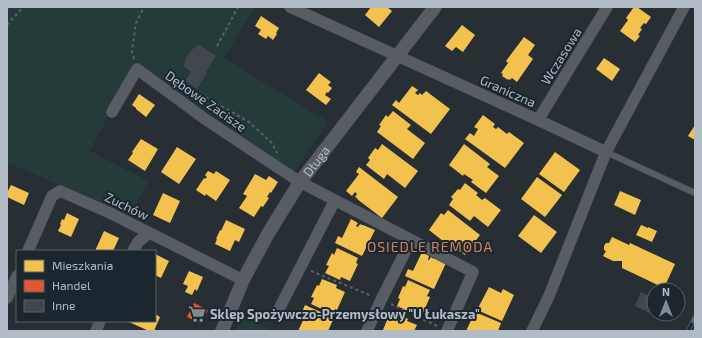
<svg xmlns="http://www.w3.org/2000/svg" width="702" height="338" font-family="'Exo 2',sans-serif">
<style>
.green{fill:#253b3a}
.homes{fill:#f2c14e}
.shops{fill:#e4572e}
.building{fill:#41474c}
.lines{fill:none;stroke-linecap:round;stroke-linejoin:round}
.service-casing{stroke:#464b4f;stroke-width:7}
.minor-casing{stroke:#464b4f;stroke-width:12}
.tertiary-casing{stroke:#464b4f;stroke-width:14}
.path{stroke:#5b6267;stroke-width:2;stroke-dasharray:3 3;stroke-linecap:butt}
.service{stroke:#575d63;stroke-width:5.5}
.minor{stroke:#575d63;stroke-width:11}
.tertiary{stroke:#575d63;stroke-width:13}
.rail-casing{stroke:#5b6166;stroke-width:4.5}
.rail{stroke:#1b262f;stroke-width:3;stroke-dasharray:9;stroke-linecap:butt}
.labels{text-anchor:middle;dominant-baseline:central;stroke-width:4;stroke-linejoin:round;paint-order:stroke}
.street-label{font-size:13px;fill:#b1bcc6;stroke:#1b262f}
.poi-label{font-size:13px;font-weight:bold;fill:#b1bcc6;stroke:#1b262f;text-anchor:start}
.neighbourhood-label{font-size:14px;letter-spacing:1px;fill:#d18261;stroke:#1b262f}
</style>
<rect width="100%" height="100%" fill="#282f34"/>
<!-- green -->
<path class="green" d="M7 7H255L224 58 328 122 294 172 136 62 90 151 148 181 130 216 21 168 7 163Z
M242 316 273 331H235Z"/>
<!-- homes -->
<path class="homes" d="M371 7H387L392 11 379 27 365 15Z
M634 7H637L651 17 646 24 644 23 640 28 642 29 638 35 640 36 635 42 620 31 628 20 626 18Z
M261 16 279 28 276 33 277 34 273 40 268 36 266 39 258 34 261 30 255 26Z
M462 25 475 35 463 52 456 47 452 51 445 46Z
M524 37 535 45 528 55 533 59 517 82 512 78 510 80 509 79 508 80 502 76 503 74 501 73 508 63 506 61Z
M604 58 620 69 612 81 596 69Z
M319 73 331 82 328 85 332 88 328 93 327 92 325 95 331 99 326 105 306 90Z
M412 86 418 90 415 93 418 95 420 93 422 95 426 91 450 109 431 134 392 105 396 100 399 103Z
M139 94 155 105 146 117 136 109V108L132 105Z
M393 111 411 125 407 129 425 143 413 159 377 132 381 126 379 125 386 115 388 117Z
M483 115 495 124 493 127 496 129 498 127 507 134 509 132 524 143 505 168 465 139 470 133 474 136 478 129 474 127Z
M695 125V140L688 136Z
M141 139 158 149 145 171 128 160 133 153 132 152Z
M382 144 418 171 405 188 387 174 384 179 366 165 370 160 368 158 375 148 378 150Z
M464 144 490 164 487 167 499 176 486 193 471 182 473 180 464 174 463 176 449 165Z
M177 147 196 159 179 184 161 172Z
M555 152 580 170 564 192 539 174Z
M359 167 398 197 382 218 357 199H358L355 197 357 194 355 192 352 196 346 191 359 174 356 172Z
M208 171 214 174 216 171 230 180 216 201 206 194 205 196 196 190 204 178 205 179 207 177 205 175Z
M255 174 266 180 269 176 278 182 271 193 270 192 267 197 269 198 263 207 261 206 254 217 239 208 247 196 243 194Z
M537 177 562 195 545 217 521 199Z
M465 183 478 193 476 195 482 200 485 198 501 210 488 227 474 216 470 221 449 205 453 199 451 197 458 189 460 190Z
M11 185 29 193 24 205 7 197V193Z
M620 191 641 200 635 215 614 205Z
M163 193 180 201 170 223 153 215Z
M448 210 480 235 465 255 449 243 448 245 429 230 441 213 444 215Z
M67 213 79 219 71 237 58 231 61 225 60 224 62 219 64 220Z
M534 215 557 232 541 253 518 236Z
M351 219 358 223 356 226 358 227 360 224 362 225H363L375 230 362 256 335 243 338 236 342 238Z
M226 220 245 229 239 242 235 240 230 251 215 244 217 239H216L220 230 221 231Z
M641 225 648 228V227L657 231 652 242 636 235Z
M104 231 119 238 113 251H95Z
M612 237 629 245 630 243 675 264 664 288 622 268V261H613L603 256 606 251 604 250V246L606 243H609Z
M337 248 358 258 356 263 358 264 350 281 341 277 340 280 325 273 329 266 326 265 332 253 334 255Z
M422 252 429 256 428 260H429L431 257 434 259V258L446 263 434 289 405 276 408 269 413 271Z
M155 254 169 261 161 278 155 275Z
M189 271 203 277 197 291 195 289 192 295 185 292 188 286 183 284Z
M322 279 337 285 336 288 345 292 337 310 335 309 332 314 311 304 314 298 311 297 317 285 319 286Z
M408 280 430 290 427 296 430 297 422 315 412 310 410 312 397 306 400 299 398 298 403 286 405 287Z
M489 287 501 293 503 289 514 295 502 321 477 310Z
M305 305 334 318 328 331H298L306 314 302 312Z
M394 312 408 319 407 321 417 325 414 331H386L383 330 388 318 390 319Z
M475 312 501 323 498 331H466Z
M155 314 160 317 154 331H149L129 322 130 321H155Z"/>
<!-- shops -->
<path class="shops" d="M194 303 208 310 206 314 203 315 202 317 203 320 201 324 187 317Z"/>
<!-- building -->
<path class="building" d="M198 44 216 56 206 72 207 73 197 89 185 81 191 72 183 66 186 61 185 60 193 48 194 49Z
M641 292 654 298V314H670L667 321 635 306Z"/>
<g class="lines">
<!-- service casing -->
<g class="service-casing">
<path id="service" d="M606 152 695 193"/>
</g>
<!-- minor casing -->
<g class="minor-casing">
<path id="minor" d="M290 7 538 120 606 152
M112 112 137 69 205 119 300 182 473 272 447 331
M538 120 607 7
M28 251 52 196 60 191 110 213 243 280
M133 251 138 242 149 233
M7 298 17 276
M279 309 335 200
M96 331 100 321
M367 331 381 300 411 240
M532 331 549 296 606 152 684 7"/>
</g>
<!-- tertiary casing -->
<g class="tertiary-casing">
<g id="tertiary">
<path id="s1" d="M222 331 243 280 269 232 300 182 435 7"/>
</g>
</g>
<!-- path -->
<path class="path" d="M7 25 23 7
M217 46 238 7
M134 59 132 51 136 23 144 7
M206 97 249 122 272 143 277 153
M311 271 372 296
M391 304 437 326"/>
<!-- service -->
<use href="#service" class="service"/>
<!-- minor -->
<use href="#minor" class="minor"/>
<!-- tertiary -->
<use href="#tertiary" class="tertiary"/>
<!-- rail casing -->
<g class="rail-casing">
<path id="rail" d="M688 331 695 317"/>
</g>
<!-- rail -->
<use href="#rail" class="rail"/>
</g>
<!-- icons -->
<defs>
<g id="supermarket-bare" transform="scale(1.38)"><path d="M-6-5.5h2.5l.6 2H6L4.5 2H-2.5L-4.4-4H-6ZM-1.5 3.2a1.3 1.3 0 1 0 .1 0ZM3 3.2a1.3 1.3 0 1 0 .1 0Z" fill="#818b93" stroke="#1b262f" stroke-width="2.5" paint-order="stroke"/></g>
</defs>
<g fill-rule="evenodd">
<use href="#supermarket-bare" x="197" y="314"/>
</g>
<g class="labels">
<!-- street labels -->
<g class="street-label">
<text transform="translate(561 56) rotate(-58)">Wczasowa</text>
<text transform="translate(508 91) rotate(24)">Graniczna</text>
<text transform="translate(206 101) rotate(35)">Dębowe Zacisze</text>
<text stroke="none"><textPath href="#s1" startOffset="195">Długa</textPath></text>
<text transform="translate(127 206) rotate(26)">Zuchów</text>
</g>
<!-- poi labels -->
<g class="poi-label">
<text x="210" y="314">Sklep Spożywczo-Przemysłowy "U Łukasza"</text>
</g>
<!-- neighbourhood labels -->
<g class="neighbourhood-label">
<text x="430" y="246">OSIEDLE REMODA</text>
</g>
</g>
<!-- border -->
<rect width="702" height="338" fill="none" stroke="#b1bcc6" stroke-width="16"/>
<!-- legend -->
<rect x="16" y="250" width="140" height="72" fill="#1b262f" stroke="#57626b"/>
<rect x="24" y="260" width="20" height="12" fill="#f2c14e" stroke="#57626b"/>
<text x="52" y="270" font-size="12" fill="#b1bcc6">Mieszkania</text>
<rect x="24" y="280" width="20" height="12" fill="#e4572e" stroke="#57626b"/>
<text x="52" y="290" font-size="12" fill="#b1bcc6">Handel</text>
<rect x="24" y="300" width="20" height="12" fill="#41474c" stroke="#57626b"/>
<text x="52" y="310" font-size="12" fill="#b1bcc6">Inne</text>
<!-- north arrow -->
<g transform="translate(666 302)"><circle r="19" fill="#1b262f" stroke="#57626b"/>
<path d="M0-3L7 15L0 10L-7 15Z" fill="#818b93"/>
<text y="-6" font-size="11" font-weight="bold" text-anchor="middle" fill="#b1bcc6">N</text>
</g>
</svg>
